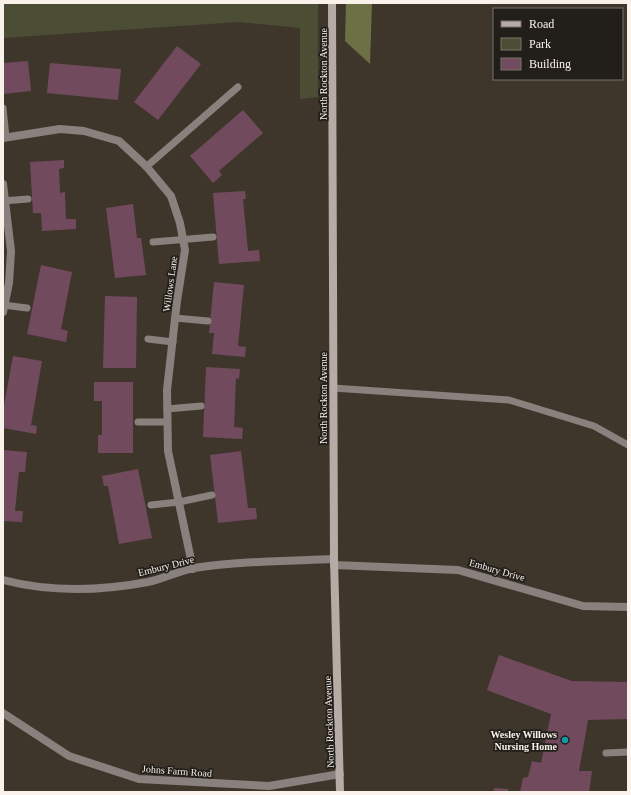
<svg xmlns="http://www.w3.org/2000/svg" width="631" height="795" font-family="Georgia,serif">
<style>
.green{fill:#4b4d34}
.forest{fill:#6c7045}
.building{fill:#724a5e}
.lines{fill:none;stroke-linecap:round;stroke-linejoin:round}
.lane{stroke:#88817d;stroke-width:7}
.street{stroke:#88817d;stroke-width:8}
.secondary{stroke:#b6aba5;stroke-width:8}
.culture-dot{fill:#0f9aa8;stroke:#221e19;stroke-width:1.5}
.labels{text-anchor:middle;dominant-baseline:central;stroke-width:3.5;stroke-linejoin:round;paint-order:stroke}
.street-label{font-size:10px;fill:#f8f2eb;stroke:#221e19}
.poi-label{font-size:10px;font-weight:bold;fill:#f8f2eb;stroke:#221e19;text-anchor:end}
</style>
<rect width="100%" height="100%" fill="#3f362b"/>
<!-- green -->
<path class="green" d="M3 3H318V97L300 99V28L239 22 3 38Z"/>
<!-- forest -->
<path class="forest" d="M346 3H372L370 64 345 41Z"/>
<!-- building -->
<path class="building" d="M177 46 201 64 158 120 134 102Z
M28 61 31 91 3 94V63Z
M50 63 121 69 118 100 47 93Z
M243 110 263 133 219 171 222 175 213 183 190 156Z
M64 160V168L59 169 60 193 65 192 66 219H76V229L42 231 41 213H33L30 162Z
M245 191 246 199H243L248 251 259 250 260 261 219 264 213 193Z
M133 204 137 238H141L146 275 115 278 106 208Z
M41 265 72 272 61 329 68 331 66 342 27 334Z
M214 282 244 285 238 346 246 347 245 357 212 354 214 333H209Z
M105 296 137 297 136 368H103Z
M13 356 42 361 31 425 37 426 36 434 3 428V411Z
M206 367 240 369 239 379 236 378 234 427 243 428 242 439 203 437Z
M94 382H133V453H98V435H102V401H94Z
M3 450 27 452 25 472H19L15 511H23L22 522 3 521Z
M241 451 248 508H256L257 519 218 523 210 455Z
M138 469 152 538 119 544 108 486H104L102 476Z
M499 655 572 681 628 682V719L588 720 579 771H592L589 792H520L523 778 528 777 532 761 541 763 551 714 487 690Z
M494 788 508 789V792H493Z"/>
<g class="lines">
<!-- lane -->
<path class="lane" d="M3 108 6 137
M146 167 238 87
M3 201 28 199
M153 242 213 237
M3 305 27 308
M175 318 208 321
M148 339 173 342
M333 388 509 400 594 426 628 445
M167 409 201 406
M138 422H167
M151 505 179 502 212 495
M606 753 628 752"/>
<!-- street -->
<path class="street" d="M3 138 60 129 84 131 119 141 146 166 171 196 180 223 185 250 177 301 167 390 168 451 193 569
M3 184 11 251 9 283 3 312
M334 565 458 570 583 606 628 607
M3 580C49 592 100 591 148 582 163 579 178 571 194 568 240 561 287 561 334 559
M3 713 69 756 139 779 269 786 340 774"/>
<!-- secondary -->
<path class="secondary" d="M332 3 334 559 340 792"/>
</g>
<!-- markers -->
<circle class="culture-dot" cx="565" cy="740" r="4"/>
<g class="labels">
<!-- street labels -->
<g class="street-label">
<text transform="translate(323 74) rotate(-90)">North Rockton Avenue</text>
<text transform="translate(170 284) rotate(-82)">Willows Lane</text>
<text transform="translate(323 398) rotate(-90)">North Rockton Avenue</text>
<text transform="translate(166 566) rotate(-14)">Embury Drive</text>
<text transform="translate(497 570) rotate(16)">Embury Drive</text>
<text transform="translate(329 722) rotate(-92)">North Rockton Avenue</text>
<text transform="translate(177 771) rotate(4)">Johns Farm Road</text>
</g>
<!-- poi labels -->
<g class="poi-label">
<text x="557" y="734">Wesley Willows<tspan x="557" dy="12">Nursing Home</tspan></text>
</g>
</g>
<!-- border -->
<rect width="631" height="795" fill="none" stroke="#f8f2eb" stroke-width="8"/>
<!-- legend -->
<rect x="493" y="8" width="130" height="72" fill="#221e19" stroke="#78736d"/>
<rect x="501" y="21" width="20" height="6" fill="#b6aba5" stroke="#78736d"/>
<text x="529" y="28" font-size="12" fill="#f8f2eb">Road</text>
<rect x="501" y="38" width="20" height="12" fill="#4b4d34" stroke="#78736d"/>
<text x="529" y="48" font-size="12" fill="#f8f2eb">Park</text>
<rect x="501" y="58" width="20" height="12" fill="#724a5e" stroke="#78736d"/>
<text x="529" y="68" font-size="12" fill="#f8f2eb">Building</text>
</svg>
